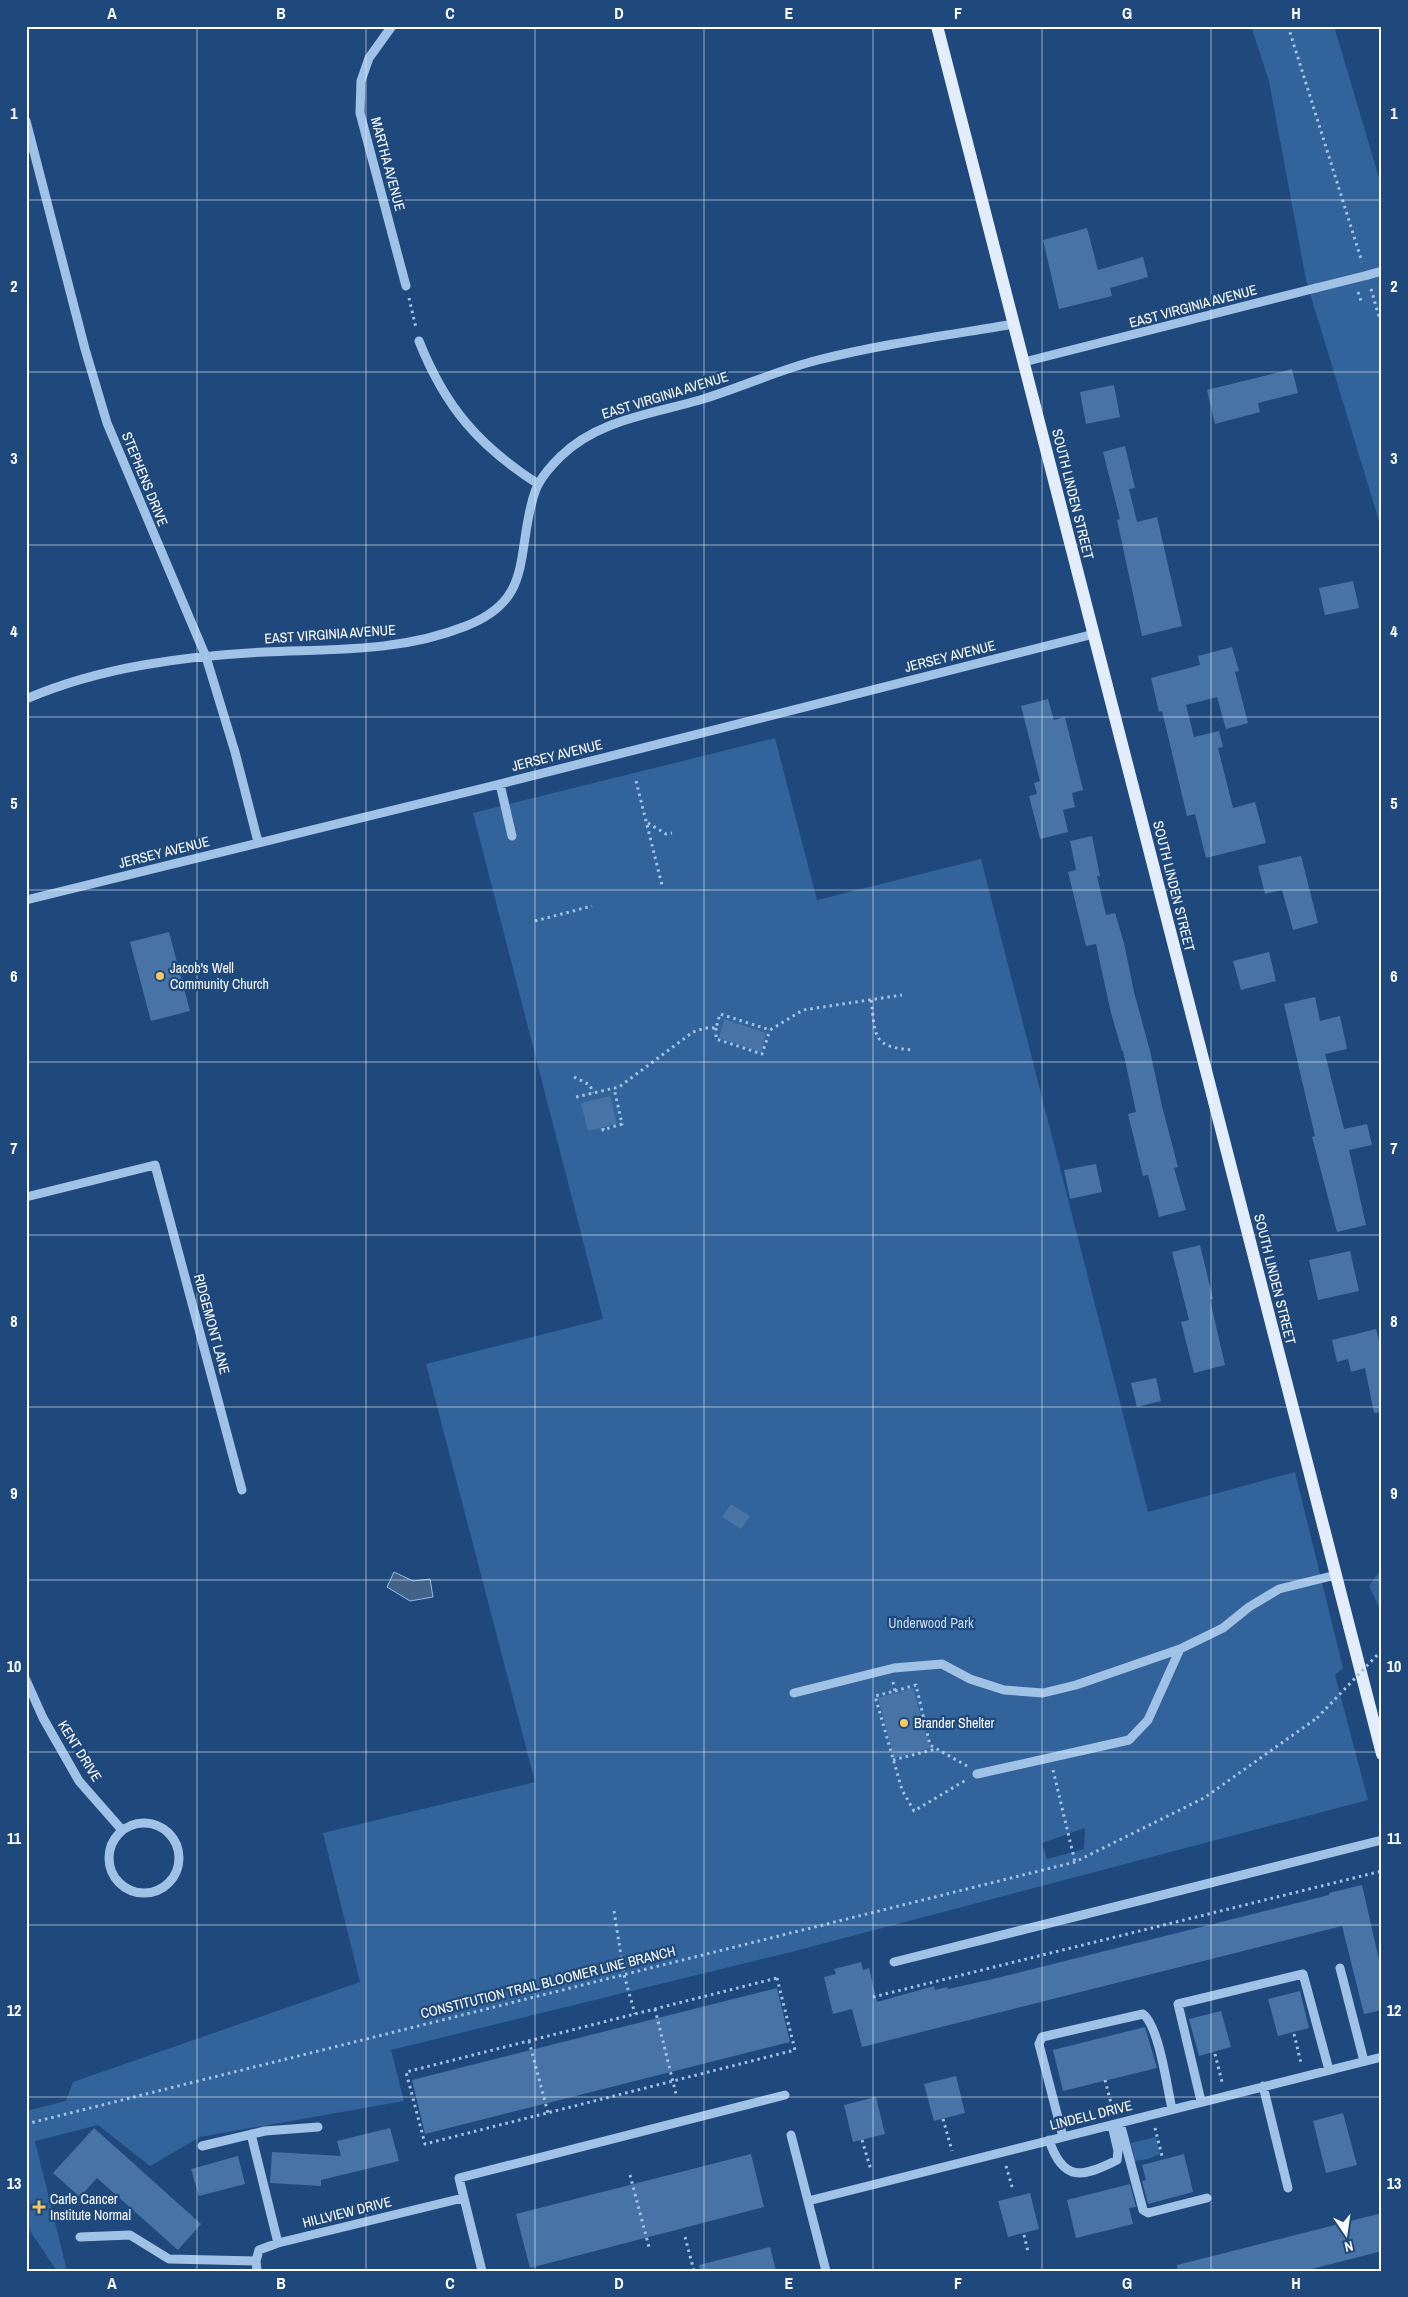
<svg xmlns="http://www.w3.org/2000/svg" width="1408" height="2297" font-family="'Archivo Narrow',sans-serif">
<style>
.green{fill:#32639a;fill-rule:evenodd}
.water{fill:#426287;stroke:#95bde8}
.building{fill:#4773a6}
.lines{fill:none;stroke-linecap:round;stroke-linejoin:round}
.path{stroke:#a1c2e7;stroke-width:3;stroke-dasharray:2.5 4;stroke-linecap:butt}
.minor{stroke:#a1c2e7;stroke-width:9}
.major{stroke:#e3edfd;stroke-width:12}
.path-bridge{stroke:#a1c2e7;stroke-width:3;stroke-dasharray:2.5 4;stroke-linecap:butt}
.minor-bridge{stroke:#a1c2e7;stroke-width:9}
.grid{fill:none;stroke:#fff;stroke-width:1;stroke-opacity:0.55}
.poi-dot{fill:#f5c861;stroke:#1f497c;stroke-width:2}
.labels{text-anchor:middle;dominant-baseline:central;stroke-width:4.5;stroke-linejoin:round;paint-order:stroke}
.street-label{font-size:14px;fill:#fff;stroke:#1f497c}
.poi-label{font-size:14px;fill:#fff;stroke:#1f497c;text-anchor:start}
.park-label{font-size:14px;fill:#c5dbf5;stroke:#1f497c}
.neatline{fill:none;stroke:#fff;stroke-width:2}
.grid-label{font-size:16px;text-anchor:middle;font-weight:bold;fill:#fff}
</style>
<rect width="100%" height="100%" fill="#1f497c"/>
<!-- green -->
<path class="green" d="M1251 26H1334L1382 188V531L1306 280 1269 81Z
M775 738 817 900 981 859 1148 1512 1295 1472 1343 1668 1335 1675 1368 1800 791 1952 391 2050 404 2101 200 2137 150 2166 98 2125 35 2141 67 2271H57L26 2225V2111L66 2101 73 2082 360 1982 323 1833 535 1782 426 1364 603 1319 473 813ZM1085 1828 1084 1849 1047 1859 1042 1843Z
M1382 1568V1613L1369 1586Z
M1156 2137 1160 2154 1148 2159 1135 2161 1131 2143Z"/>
<!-- water -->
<path class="water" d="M394 1572 413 1581 430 1579 433 1597 410 1601 387 1587Z"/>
<!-- building -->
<path class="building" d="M1087 228 1098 270 1143 257 1148 277 1110 288 1112 296 1059 309 1043 240Z
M1292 369 1298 393 1258 403 1260 412 1215 424 1207 390Z
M1114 385 1120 417 1086 424 1080 392Z
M1125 446 1135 488 1129 489 1137 522 1157 517 1182 626 1142 636 1117 520 1120 519 1103 452Z
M1353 581 1359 608 1325 615 1319 588Z
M1232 647 1239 671 1235 672 1248 723 1226 729 1217 697 1186 705 1194 737 1219 731 1223 747 1218 748 1233 808 1255 802 1266 843 1206 858 1195 814 1187 816 1162 711 1159 712 1151 678 1200 665 1198 656Z
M1048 699 1054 720 1065 717 1083 790 1072 793 1075 807 1063 810 1068 832 1040 839 1029 796 1037 794 1034 783 1040 781 1021 706Z
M1092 836 1100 876H1097L1106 915 1115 913 1124 943 1134 992 1150 1051 1162 1106 1178 1167 1174 1168 1186 1210 1159 1217 1148 1175 1143 1176 1128 1114 1136 1112 1123 1051H1122L1111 1013 1096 944 1086 946 1068 872 1076 870 1070 841Z
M1301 856 1318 923 1293 930 1282 890 1265 894 1258 866Z
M169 932 190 1011 151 1021 130 942Z
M1269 952 1276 981 1241 990 1233 961Z
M1315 997 1320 1021 1340 1016 1347 1049 1325 1054 1344 1129 1367 1124 1372 1145 1349 1150 1366 1225 1337 1232 1312 1137 1315 1136 1284 1004Z
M724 1019 766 1033 761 1052 719 1038Z
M610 1096 617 1124 588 1131 581 1103Z
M1096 1164 1102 1192 1070 1199 1064 1170Z
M1200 1245 1213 1299 1210 1300 1225 1365 1194 1373 1181 1322 1189 1320 1172 1252Z
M1350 1251 1359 1291 1318 1300 1309 1260Z
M1376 1329 1382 1352V1412L1374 1413 1365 1368 1351 1372 1348 1359 1337 1362 1332 1340Z
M1156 1378 1161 1401 1137 1407 1131 1383Z
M731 1504 750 1516 741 1529 722 1517Z
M913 1688 930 1748 894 1758 878 1698Z
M1362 1885 1382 1973V2010L1364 2014 1342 1926 862 2047 852 2009 833 2014 824 1977 836 1974 834 1969 861 1962 863 1970 869 1968 877 2002 934 1986 935 1990 947 1987 948 1989 993 1979 1329 1895V1893Z
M777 1988 790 2042 425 2134 412 2080Z
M1300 1991 1309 2028 1278 2036 1268 1999Z
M1221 2011 1231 2047 1199 2056 1189 2019Z
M1145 2027 1157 2068 1063 2091 1053 2050Z
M956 2076 965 2113 934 2121 924 2084Z
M876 2097 885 2134 853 2142 844 2105Z
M1343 2113 1357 2165 1326 2173 1313 2121Z
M94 2128 201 2224 178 2250 97 2178 80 2197 53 2173Z
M390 2128 399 2161 321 2180V2186L270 2183 272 2152 341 2156 337 2141Z
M751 2154 764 2207 530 2268 516 2214Z
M1184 2154 1193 2192 1148 2204 1142 2181 1146 2180 1142 2165Z
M238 2156 245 2184 199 2196 191 2169Z
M1130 2184 1136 2207 1129 2208 1133 2224 1076 2238 1067 2200Z
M1030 2193 1039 2229 1008 2237 998 2201Z
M1382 2213V2251L1304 2271H1177V2265Z
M770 2247 776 2271H700L699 2265Z"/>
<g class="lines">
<!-- path -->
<path class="path" d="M1288 26 1362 262
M1380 287 1382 294
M1371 289 1382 327
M1358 292 1362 304
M409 298 416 328
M636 781 662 885
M648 823 666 834 672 833
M535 921 592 906
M871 1000C876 1036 871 1047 913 1050
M716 1028V1039L762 1054 770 1030
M574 1077 590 1085 593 1093
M576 1097 619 1087 693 1032 705 1028H716L720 1014 770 1030 803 1010 902 995
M603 1128V1130L622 1124 614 1088
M893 1682 895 1691 875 1696 902 1790 914 1811 966 1780
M895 1691 916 1685 930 1745 967 1766
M893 1760 932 1750 930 1745
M1053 1770 1075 1862
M614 1911 624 1975 635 2014
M1381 1957H1382
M777 1978 795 2050 425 2144 406 2072Z
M873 1997 1382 1871
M655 2009 676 2094
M1294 2034 1301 2063
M529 2041 548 2113
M1215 2054 1222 2082
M1105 2080 1113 2111
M943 2119 952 2151
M26 2124 1075 1862 1204 1798 1317 1718
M1155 2128 1162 2156
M862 2140 871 2170
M1006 2166 1013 2190
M630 2175 649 2247
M1024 2235 1028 2252
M685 2237 694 2271"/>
<!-- minor -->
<path class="minor" d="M392 26 369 58 361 81 360 113 406 286
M26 121 85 349 107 423 206 657 235 752 258 842
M1368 275 1382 271
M419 341C445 407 479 446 538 484
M1024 362 1316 288
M26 699C100 667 185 656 265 652 334 649 401 652 466 626 528 602 518 563 530 510 532 502 534 491 539 483 544 474 553 464 560 457 597 420 651 414 700 400 740 388 778 370 818 360 882 344 949 335 1014 324
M500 784 512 836
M26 900 500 784 1094 634
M26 1197 155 1165 242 1490
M26 1680 43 1718 79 1781 122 1830
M794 1693 894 1668 942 1664 970 1679 1004 1690 1043 1693 1076 1685 1180 1649 1223 1628 1249 1607 1279 1589 1336 1575
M977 1774 1129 1740 1148 1720 1180 1649
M109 1858a35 35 0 1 1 70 0a35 35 0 1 1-70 0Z
M894 1962 1382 1840
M1340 1968 1364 2061
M1263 2086 1288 2188
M1201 2101 1178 2004 1303 1974 1329 2070
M1120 2123 1143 2210 1148 2213 1207 2198
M251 2134 278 2243
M791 2135 826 2271
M1063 2137 1039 2044 1042 2037 1143 2014C1159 2026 1167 2087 1172 2109
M1049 2140C1063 2182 1082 2178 1117 2160L1118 2151 1112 2125
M202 2146 265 2131 318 2127
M808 2201 1382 2057
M80 2237 130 2235 169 2259 256 2261
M257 2271 256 2261 259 2250 278 2243 463 2198
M482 2271 459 2178 785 2095"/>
<!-- major -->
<path class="major" d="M937 26 1382 1754"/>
<!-- path-bridge -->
<path class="path-bridge" d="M1317 1718 1382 1650"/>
<!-- minor-bridge -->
<path class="minor-bridge" d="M1316 288 1368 275"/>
</g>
<!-- grid -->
<path class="grid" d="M197 26V2271M366 26V2271M535 26V2271M704 26V2271M873 26V2271M1042 26V2271M1211 26V2271M26 200H1382M26 372H1382M26 545H1382M26 717H1382M26 890H1382M26 1062H1382M26 1235H1382M26 1407H1382M26 1580H1382M26 1752H1382M26 1925H1382M26 2097H1382"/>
<!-- markers -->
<g class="poi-dot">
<circle cx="160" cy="976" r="5"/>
<circle cx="904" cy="1723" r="5"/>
<path d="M36.5 2199.5h5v5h5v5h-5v5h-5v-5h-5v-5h5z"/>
</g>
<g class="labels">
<!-- street labels -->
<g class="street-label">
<text transform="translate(388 164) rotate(75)">MARTHA AVENUE</text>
<text transform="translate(1193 306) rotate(-15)">EAST VIRGINIA AVENUE</text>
<text transform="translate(665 395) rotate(-17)">EAST VIRGINIA AVENUE</text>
<text transform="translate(145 479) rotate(68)">STEPHENS DRIVE</text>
<text transform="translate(1073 494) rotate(76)">SOUTH LINDEN STREET</text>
<text transform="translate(330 634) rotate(-4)">EAST VIRGINIA AVENUE</text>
<text transform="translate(950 656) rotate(-14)">JERSEY AVENUE</text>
<text transform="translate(557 755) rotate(-14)">JERSEY AVENUE</text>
<text transform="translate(164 852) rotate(-14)">JERSEY AVENUE</text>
<text transform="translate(1174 886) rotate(76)">SOUTH LINDEN STREET</text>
<text transform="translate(1275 1279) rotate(76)">SOUTH LINDEN STREET</text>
<text transform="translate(212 1324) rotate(75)">RIDGEMONT LANE</text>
<text transform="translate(80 1751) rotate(58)">KENT DRIVE</text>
<text transform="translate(548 1982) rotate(-14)">CONSTITUTION TRAIL BLOOMER LINE BRANCH</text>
<text transform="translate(1091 2115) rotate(-14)">LINDELL DRIVE</text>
<text transform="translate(347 2212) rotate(-14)">HILLVIEW DRIVE</text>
</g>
<!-- poi labels -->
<g class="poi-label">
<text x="170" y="968">Jacob's Well<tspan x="170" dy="16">Community Church</tspan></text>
<text x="914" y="1723">Brander Shelter</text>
<text x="50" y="2199">Carle Cancer<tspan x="50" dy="16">Institute Normal</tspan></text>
</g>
<!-- park labels -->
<g class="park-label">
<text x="931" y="1623">Underwood Park</text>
</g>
</g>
<!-- border -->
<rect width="1408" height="2297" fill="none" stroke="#1f497c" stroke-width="55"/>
<!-- north arrow -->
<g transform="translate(1346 2234) rotate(167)" stroke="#1f497c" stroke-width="4" paint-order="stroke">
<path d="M0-4L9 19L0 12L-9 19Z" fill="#ffffff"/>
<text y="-8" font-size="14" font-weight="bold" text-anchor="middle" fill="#ffffff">N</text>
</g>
<rect x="28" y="28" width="1352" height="2242" class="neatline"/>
<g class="grid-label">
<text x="112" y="19">A</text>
<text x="281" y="19">B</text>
<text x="450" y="19">C</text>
<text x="619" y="19">D</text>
<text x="789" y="19">E</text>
<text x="958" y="19">F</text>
<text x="1127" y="19">G</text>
<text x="1296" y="19">H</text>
<text x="14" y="119">1</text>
<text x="1394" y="119">1</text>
<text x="14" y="292">2</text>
<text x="1394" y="292">2</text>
<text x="14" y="464">3</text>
<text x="1394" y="464">3</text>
<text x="14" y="637">4</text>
<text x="1394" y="637">4</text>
<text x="14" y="809">5</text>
<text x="1394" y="809">5</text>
<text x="14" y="982">6</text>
<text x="1394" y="982">6</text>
<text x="14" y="1154">7</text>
<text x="1394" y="1154">7</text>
<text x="14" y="1327">8</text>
<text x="1394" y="1327">8</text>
<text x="14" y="1499">9</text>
<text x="1394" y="1499">9</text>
<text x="14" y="1672">10</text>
<text x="1394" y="1672">10</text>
<text x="14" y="1844">11</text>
<text x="1394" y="1844">11</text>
<text x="14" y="2016">12</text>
<text x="1394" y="2016">12</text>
<text x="14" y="2189">13</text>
<text x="1394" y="2189">13</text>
<text x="112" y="2289">A</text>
<text x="281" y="2289">B</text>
<text x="450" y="2289">C</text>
<text x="619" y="2289">D</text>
<text x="789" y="2289">E</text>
<text x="958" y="2289">F</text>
<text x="1127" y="2289">G</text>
<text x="1296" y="2289">H</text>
</g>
</svg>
